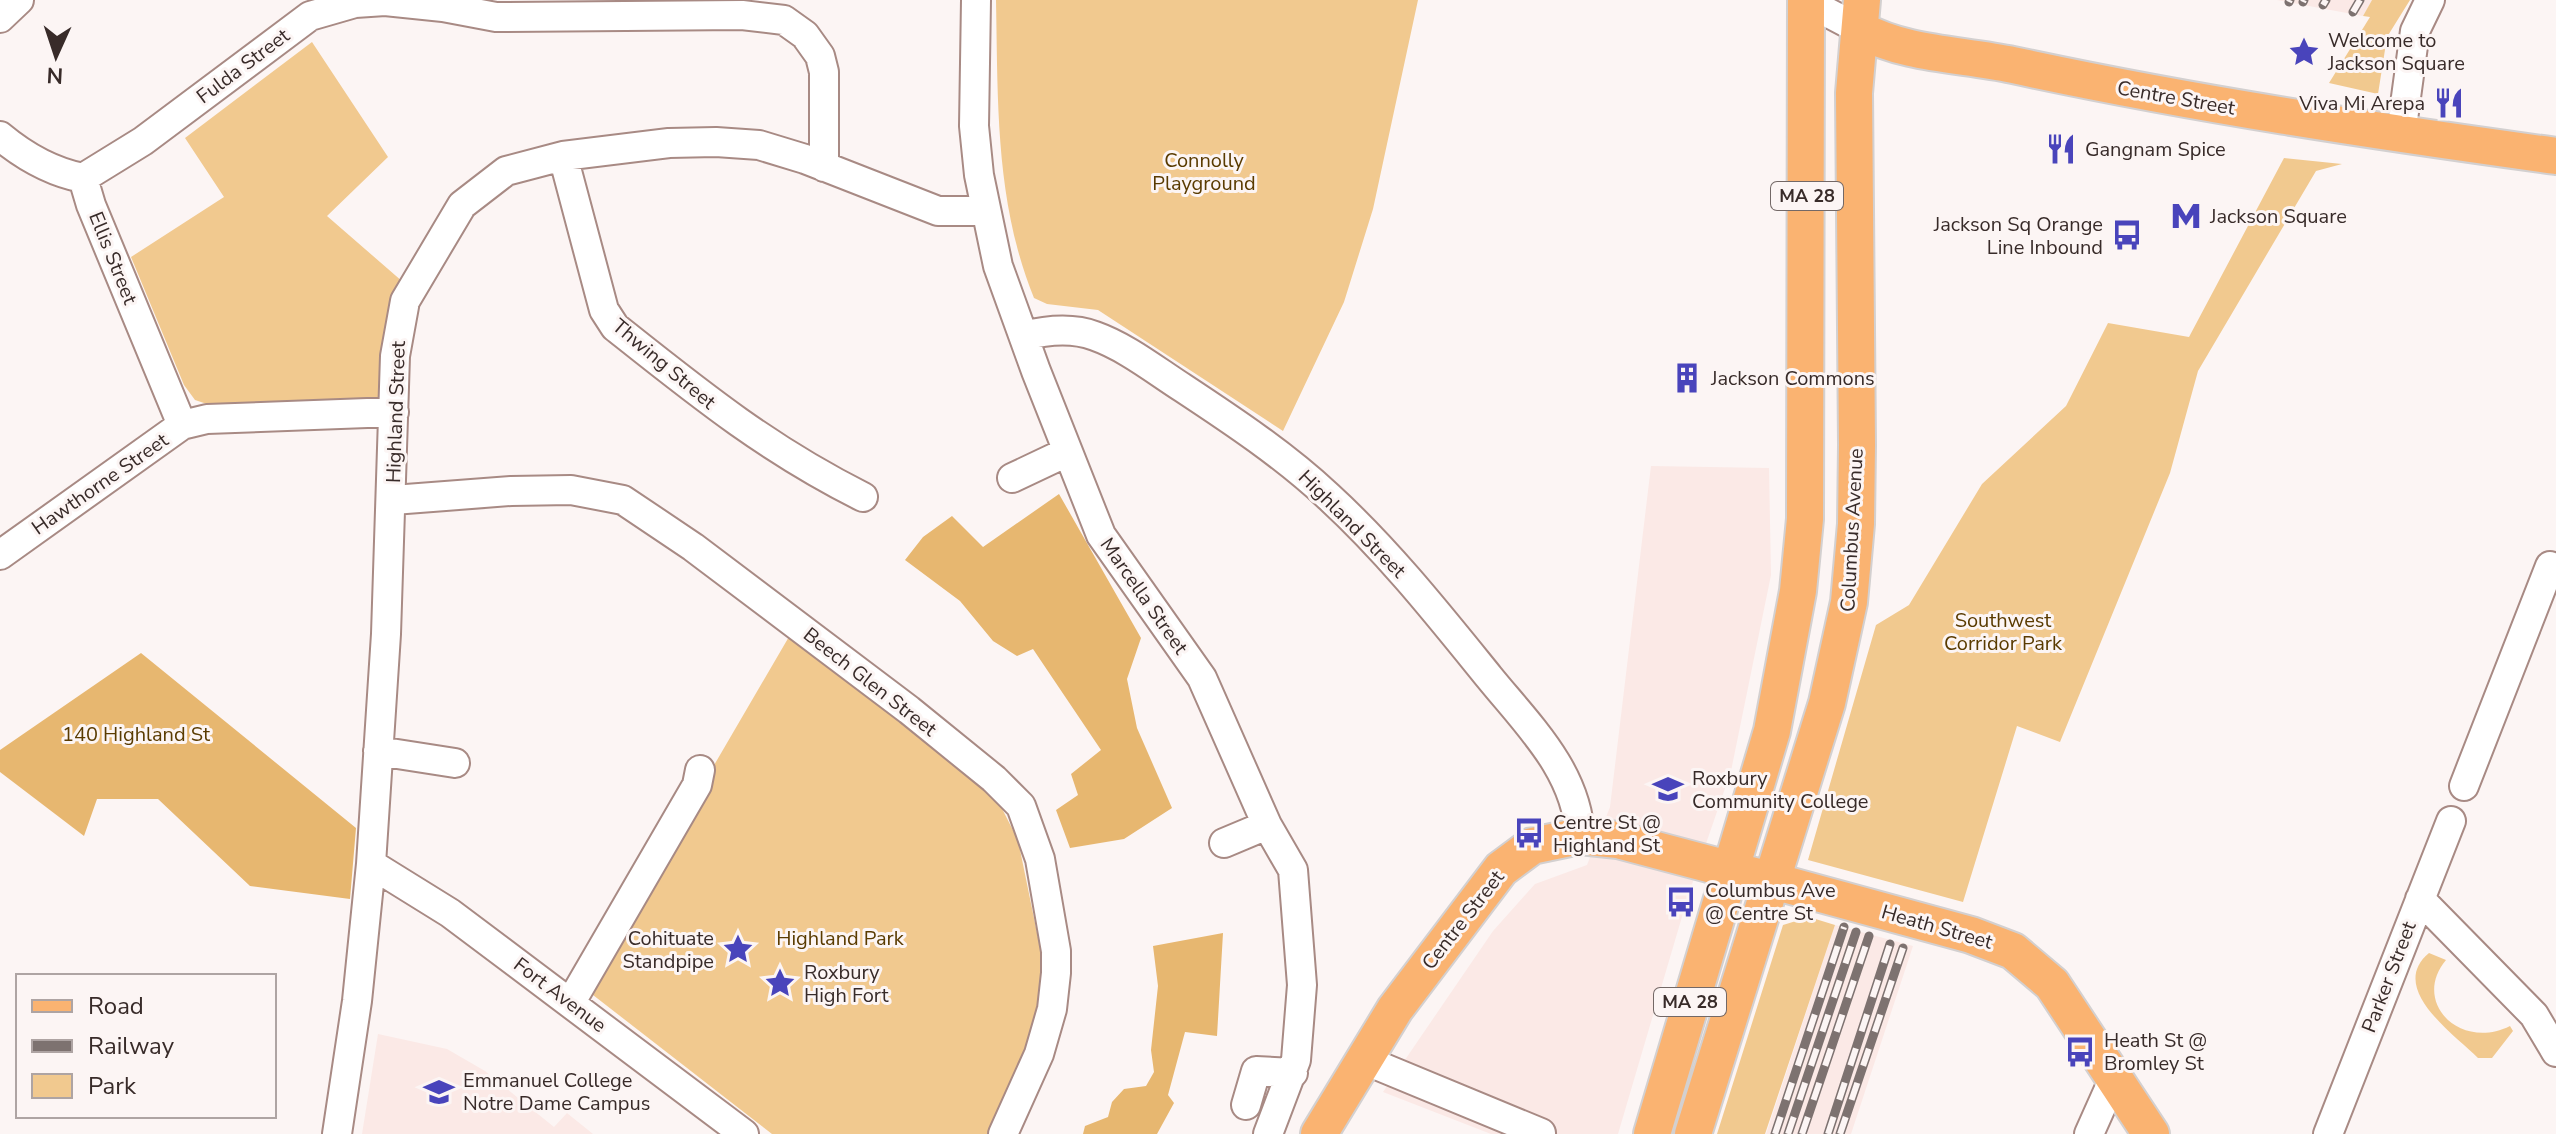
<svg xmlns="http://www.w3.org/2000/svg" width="2556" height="1134" font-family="'Nunito Sans',sans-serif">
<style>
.built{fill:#fbe9e6}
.green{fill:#f1c98f}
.forest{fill:#e7b770}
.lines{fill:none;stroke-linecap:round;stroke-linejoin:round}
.minor-casing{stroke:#a88a84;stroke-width:32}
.major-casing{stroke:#d3d0d0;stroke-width:40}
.minor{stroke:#fff;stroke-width:28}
.major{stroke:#fab371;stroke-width:36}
.rail-casing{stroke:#7d7270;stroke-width:9}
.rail{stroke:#fcf5f4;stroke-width:6;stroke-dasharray:18;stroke-linecap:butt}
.labels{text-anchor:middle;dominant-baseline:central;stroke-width:6;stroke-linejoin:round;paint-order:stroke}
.shield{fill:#fcf5f4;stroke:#736866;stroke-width:2}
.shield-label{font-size:18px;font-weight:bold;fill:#382b29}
.poi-label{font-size:20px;fill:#382b29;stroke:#fcf5f4;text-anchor:start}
.street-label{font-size:20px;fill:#382b29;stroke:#fcf5f4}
.park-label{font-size:20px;fill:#5a3b00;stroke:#fcf5f4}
</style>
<rect width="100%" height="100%" fill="#fcf5f4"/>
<!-- built -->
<path class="built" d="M2277 0H2372L2363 16Z
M1651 466 1769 468 1771 575 1731 771 1689 893 1618 1134H1491L1383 1092 1493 931 1535 884 1587 865 1610 807Z
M1835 925 1913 946 1851 1134H1766Z
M378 1034 447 1049 485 1071 554 1127 567 1113 593 1134H362Z"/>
<!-- green -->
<path class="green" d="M996 0H1418L1373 209 1344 302 1283 431 1098 310 1047 304 1034 298C995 202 998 102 996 0Z
M2372 0H2410L2387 37 2378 94 2329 83 2370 17 2363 16Z
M312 42 388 157 327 216 403 282 382 398 213 406 195 400 184 385 131 257 224 197 185 138Z
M2284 158 2342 164 2316 171 2198 371 2170 473 2060 742 2017 726 1963 902 1808 860 1876 625 1909 605 1982 484 2066 406 2108 323 2189 337Z
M790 635 993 791 1018 840 1044 967 1043 979 1025 1057 987 1134H772L584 988Z
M1809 917 1835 925 1765 1134H1717L1783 925Z
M2429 953 2446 960C2411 1002 2460 1051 2510 1026L2513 1031 2492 1058H2478C2454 1034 2387 988 2429 953Z"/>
<!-- forest -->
<path class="forest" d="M1059 494 1141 638 1127 679 1137 728 1172 808 1124 839 1070 848 1056 810 1078 795 1071 774 1101 750 1033 649 1017 656 993 641 960 601 905 560 923 537 952 516 983 547Z
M141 653 356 828 350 899 250 886 158 799H97L84 836 0 772V750Z
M1223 933 1217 1036 1185 1032 1168 1095 1174 1103 1157 1134H1083L1085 1126 1108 1117 1112 1102 1124 1089 1146 1086 1154 1072 1151 1050 1158 986 1153 946Z"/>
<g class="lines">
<!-- minor casing -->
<g class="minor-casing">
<path id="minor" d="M976 0 974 126 979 175 998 266 1036 371 1101 535 1202 678 1267 825 1293 870 1302 985 1296 1060 1268 1134
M1804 0 1861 30
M0 18 19 0
M2401 134 2415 31 2430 0
M0 136C24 156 52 172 83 178L91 205 182 425
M563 156 604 310 615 327C698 393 767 449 863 497
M83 178 143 141 310 16 355 3 385 1 443 7 496 17 742 15 784 20 805 35 820 56 824 72V167
M1024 336C1047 330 1071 327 1095 336 1126 347 1155 370 1183 388 1233 421 1284 455 1328 496 1388 551 1438 614 1489 677 1528 725 1577 771 1580 836
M1012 478 1067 452
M393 500 511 491 571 490 623 500 693 547 909 710 994 779 1021 806 1040 859 1056 951V973L1052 1009 1039 1054 1003 1134
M0 555 182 425 207 419 394 412
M378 751 455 763
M2464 786 2550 566 2556 569
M1224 843 1267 825
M371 864 450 913 744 1134
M2420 899 2534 1015 2556 1052
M571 1002 697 785 700 770
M1362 1059 1541 1133
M1246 1105 1256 1071 1293 1073
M337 1134 357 1001 371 864 386 634 395 356 405 301 462 205 506 171 563 156 669 143 716 142 759 145 805 159 938 211H985
M2089 1134 2114 1078
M2328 1134 2451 821"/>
</g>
<!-- major casing -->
<g class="major-casing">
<path id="major" d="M1861 30C1906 55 1962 54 2013 65 2193 104 2374 131 2556 156
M1319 1134 1395 1009 1501 869 1532 846 1580 836 1618 840 1773 881 1971 935 2013 951 2052 984 2151 1134
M1652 1134 1772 731 1798 591 1805 519 1806 0
M1693 1134 1827 703 1849 602 1856 524 1857 445 1854 93 1862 0"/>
</g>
<!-- minor -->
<use href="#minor" class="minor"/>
<!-- major -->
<use href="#major" class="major"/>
<!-- rail casing -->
<g class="rail-casing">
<path id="rail" d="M2289 2 2290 0
M2303 2 2304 0
M2323 5 2326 0
M2353 12 2360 0
M1775 1134 1844 927
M1788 1134 1856 932
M1802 1134 1869 936
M1828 1134 1890 944
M1840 1134 1903 948"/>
</g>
<!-- rail -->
<use href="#rail" class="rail"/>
</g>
<!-- icons -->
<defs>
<g id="sight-bare" transform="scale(2.4)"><path d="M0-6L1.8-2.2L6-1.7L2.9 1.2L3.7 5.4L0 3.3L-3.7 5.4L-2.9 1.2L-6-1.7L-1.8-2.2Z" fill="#4944bb" stroke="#fcf5f4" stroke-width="2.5" paint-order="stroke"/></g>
<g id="restaurant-bare" transform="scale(2.4)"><path d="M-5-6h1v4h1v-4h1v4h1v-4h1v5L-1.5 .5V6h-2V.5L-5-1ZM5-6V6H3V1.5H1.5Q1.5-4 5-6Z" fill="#4944bb" stroke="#fcf5f4" stroke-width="2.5" paint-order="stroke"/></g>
<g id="metro-bare" transform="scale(2.4)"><path d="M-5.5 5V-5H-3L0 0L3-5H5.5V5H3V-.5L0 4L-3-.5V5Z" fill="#4944bb" stroke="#fcf5f4" stroke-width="2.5" paint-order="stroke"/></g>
<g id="bus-bare" transform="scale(2.4)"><path d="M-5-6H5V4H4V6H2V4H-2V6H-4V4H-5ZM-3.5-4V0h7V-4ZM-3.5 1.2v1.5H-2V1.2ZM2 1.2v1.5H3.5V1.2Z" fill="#4944bb" stroke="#fcf5f4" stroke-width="2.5" paint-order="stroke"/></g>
<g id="building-bare" transform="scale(2.4)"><path d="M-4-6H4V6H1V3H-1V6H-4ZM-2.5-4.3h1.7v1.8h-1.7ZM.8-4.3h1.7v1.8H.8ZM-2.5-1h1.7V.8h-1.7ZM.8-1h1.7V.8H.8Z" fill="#4944bb" stroke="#fcf5f4" stroke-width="2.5" paint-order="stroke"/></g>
<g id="university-bare" transform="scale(2.4)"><path d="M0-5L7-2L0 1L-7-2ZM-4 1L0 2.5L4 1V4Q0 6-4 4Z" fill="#4944bb" stroke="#fcf5f4" stroke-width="2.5" paint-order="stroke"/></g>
</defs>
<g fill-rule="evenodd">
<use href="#sight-bare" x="2304" y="52"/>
<use href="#restaurant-bare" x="2449" y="103"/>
<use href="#restaurant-bare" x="2061" y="149"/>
<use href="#metro-bare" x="2186" y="216"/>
<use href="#bus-bare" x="2127" y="235"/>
<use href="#building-bare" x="1687" y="378"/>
<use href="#university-bare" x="1668" y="789"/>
<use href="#bus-bare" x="1529" y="833"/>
<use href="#bus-bare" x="1681" y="902"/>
<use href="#sight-bare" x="738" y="949"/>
<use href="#sight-bare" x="780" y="983"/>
<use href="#bus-bare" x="2080" y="1052"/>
<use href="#university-bare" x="439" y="1092"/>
</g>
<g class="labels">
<!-- shield labels -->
<g class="shield">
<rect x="1771" y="182" width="72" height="28" rx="6"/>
<rect x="1654" y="988" width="72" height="28" rx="6"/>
</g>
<g class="shield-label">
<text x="1807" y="196">MA 28</text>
<text x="1690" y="1002">MA 28</text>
</g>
<!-- poi labels -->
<g class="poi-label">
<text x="2328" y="40">Welcome to<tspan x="2328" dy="23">Jackson Square</tspan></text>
<text x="2425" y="103" text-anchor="end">Viva Mi Arepa</text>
<text x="2085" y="149">Gangnam Spice</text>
<text x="2210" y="216">Jackson Square</text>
<text x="2103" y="224" text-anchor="end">Jackson Sq Orange<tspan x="2103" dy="23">Line Inbound</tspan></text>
<text x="1711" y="378">Jackson Commons</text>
<text x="1692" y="778">Roxbury<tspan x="1692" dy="23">Community College</tspan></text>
<text x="1553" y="822">Centre St @<tspan x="1553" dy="23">Highland St</tspan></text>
<text x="1705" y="890">Columbus Ave<tspan x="1705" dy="23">@ Centre St</tspan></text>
<text x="714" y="938" text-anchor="end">Cohituate<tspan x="714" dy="23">Standpipe</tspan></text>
<text x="804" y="972">Roxbury<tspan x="804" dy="23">High Fort</tspan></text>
<text x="2104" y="1040">Heath St @<tspan x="2104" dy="23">Bromley St</tspan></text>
<text x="463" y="1080">Emmanuel College<tspan x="463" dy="23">Notre Dame Campus</tspan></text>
</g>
<!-- street labels -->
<g class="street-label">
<text transform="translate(243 66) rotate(-37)">Fulda Street</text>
<text transform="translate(2176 98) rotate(10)">Centre Street</text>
<text transform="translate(113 258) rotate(68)">Ellis Street</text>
<text transform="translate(664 364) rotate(40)">Thwing Street</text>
<text transform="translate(396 412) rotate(-88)">Highland Street</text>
<text transform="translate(100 484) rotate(-35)">Hawthorne Street</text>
<text transform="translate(1352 524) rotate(45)">Highland Street</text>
<text transform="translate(1852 530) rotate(-87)">Columbus Avenue</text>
<text transform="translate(1144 596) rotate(55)">Marcella Street</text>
<text transform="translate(870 682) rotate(38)">Beech Glen Street</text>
<text transform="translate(1463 920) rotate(-52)">Centre Street</text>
<text transform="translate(1937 927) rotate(16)">Heath Street</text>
<text transform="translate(2389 977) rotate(-69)">Parker Street</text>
<text transform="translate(560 995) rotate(37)">Fort Avenue</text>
</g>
<!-- park labels -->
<g class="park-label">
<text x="1204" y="160">Connolly<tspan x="1204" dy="23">Playground</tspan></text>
<text x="2003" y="620">Southwest<tspan x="2003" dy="23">Corridor Park</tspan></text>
<text x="136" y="734">140 Highland St</text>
<text x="840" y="938">Highland Park</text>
</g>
</g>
<!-- legend -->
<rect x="16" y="974" width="260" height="144" fill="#fcf5f4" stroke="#aea4a3" stroke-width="2"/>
<rect x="32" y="1000" width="40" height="12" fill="#fab371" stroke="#aea4a3" stroke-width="2"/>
<text x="88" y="1014" font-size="24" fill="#382b29">Road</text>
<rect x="32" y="1040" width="40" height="12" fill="#7d7270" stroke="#aea4a3" stroke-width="2"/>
<text x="88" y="1054" font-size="24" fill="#382b29">Railway</text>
<rect x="32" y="1074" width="40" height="24" fill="#f1c98f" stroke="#aea4a3" stroke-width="2"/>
<text x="88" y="1094" font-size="24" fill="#382b29">Park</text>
<!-- north arrow -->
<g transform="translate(56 56) rotate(183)" stroke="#fcf5f4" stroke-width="6" paint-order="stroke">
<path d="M0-6L14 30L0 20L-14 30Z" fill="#382b29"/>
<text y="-12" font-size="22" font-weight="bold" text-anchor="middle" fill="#382b29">N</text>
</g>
</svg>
